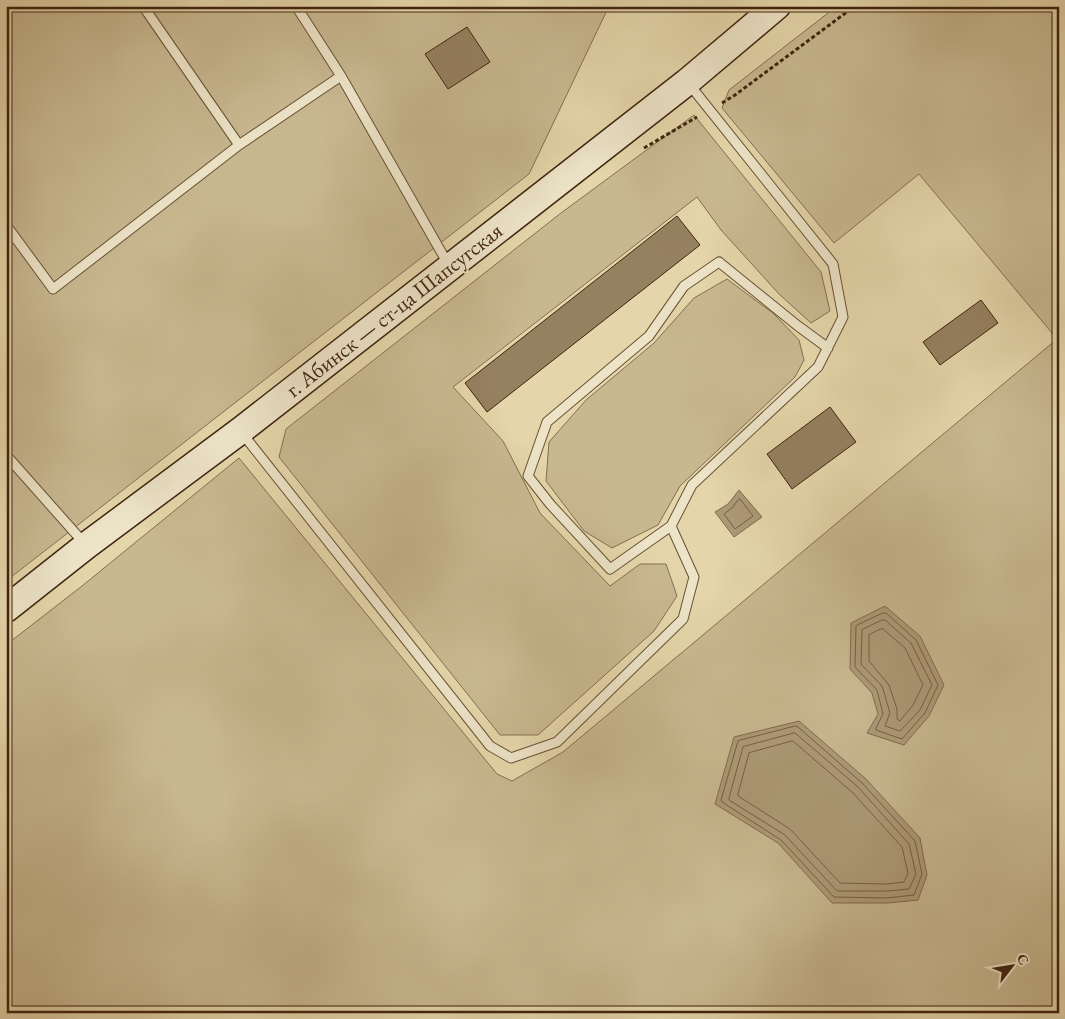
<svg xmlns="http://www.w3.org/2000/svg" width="1065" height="1019" font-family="'EB Garamond',serif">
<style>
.green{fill:#c8b890;stroke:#846e50}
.water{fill:#ac9976;stroke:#816a4d}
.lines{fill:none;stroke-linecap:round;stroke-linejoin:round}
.shore{stroke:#765e43;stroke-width:1}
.building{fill:#958060;stroke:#402310}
.lane-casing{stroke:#695036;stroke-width:11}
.secondary-casing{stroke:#402310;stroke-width:29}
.path{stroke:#402310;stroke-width:3;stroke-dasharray:4 2.5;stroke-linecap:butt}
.lane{stroke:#ede4c8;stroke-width:9}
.secondary{stroke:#ede4c8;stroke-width:26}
.labels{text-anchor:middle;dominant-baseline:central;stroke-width:4;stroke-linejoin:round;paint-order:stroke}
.street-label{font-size:22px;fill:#402310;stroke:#ede4c8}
</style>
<rect width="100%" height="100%" fill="#e4d6aa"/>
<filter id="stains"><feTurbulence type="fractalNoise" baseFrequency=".004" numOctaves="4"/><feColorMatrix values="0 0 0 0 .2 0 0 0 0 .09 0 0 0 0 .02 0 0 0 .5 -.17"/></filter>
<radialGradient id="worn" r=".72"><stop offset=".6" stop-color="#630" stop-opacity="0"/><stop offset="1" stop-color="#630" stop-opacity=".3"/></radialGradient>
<!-- green -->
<path class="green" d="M6 6H609L529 174 6 581Z
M837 6H1059V1013H6V645L82 586 239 458 497 774 512 781 563 752 1057 339 919 174 834 243 722 108 729 90Z
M694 115 821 272 830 311 811 323 779 294 721 230 697 197 453 387 503 441 540 513 610 586 640 564H666L677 596 654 631 538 735H500L279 457 286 429 561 213Z
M727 279 774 314 799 340 804 360 795 377 680 486 658 525 612 548 584 531 546 481 549 442 586 400 654 343 694 298Z"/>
<!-- water -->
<path class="water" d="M739 490 762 517 734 537 715 512 728 504Z
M885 606 920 636 944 685 929 716 904 745 867 733 878 714 872 693 850 669 851 623Z
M799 721 866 779 920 838 927 875 918 900 888 903H832L778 843 715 804 734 737Z"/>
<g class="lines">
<!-- shore -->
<path class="shore" d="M740 499 753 516 735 529 724 514 732 508 738 500Z
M883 613H886L916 640 938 685 925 713 902 739 876 730V728L883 714 877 690 855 667 856 626Z
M882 620H885L911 643 932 685 920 710 900 731 885 726 890 713 883 689 881 685 861 664 862 630Z
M881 629H883L905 648 923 685 913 705 900 721 897 719V709L889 685 869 661V635Z
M796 726 798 727 862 783 915 841 922 874 914 895 887 898 834 897 781 840 722 802 721 800 738 741Z
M795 733 858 787 909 844 916 874 909 889 887 891H837L785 835 729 800V798L743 747Z
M793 741 853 793 902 847 908 873 904 882 887 884 840 883 790 829 738 796V794L749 753Z"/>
</g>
<!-- building -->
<path class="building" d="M467 27 490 62 448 89 425 54Z
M677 216 700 245 487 412 465 383Z
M981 300 998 323 940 365 923 342Z
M830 407 856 442 792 489 767 454Z"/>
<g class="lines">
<!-- lane casing -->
<g class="lane-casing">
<path id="lane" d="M143 6 239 145
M296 6 341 76 448 264
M6 225 53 289 239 145 341 76
M242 433 490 746 511 758 557 742 683 619 694 577 671 526 692 485 818 367 843 317 833 264 689 84
M6 455 84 543
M671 526 610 569 550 504 528 476 547 422 649 336 684 286 719 262 798 326 828 348"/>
</g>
<!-- secondary casing -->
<g class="secondary-casing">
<path id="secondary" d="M6 609 87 545 240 431 687 82 777 6"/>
</g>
<!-- path -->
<path class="path" d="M722 103 735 95 855 6
M644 148 697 117"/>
<!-- lane -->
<use href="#lane" class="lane"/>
<!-- secondary -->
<use href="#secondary" class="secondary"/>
</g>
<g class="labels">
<!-- street labels -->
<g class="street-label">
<text transform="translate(394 310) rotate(-38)">г. Абинск — ст-ца Шапсугская</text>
</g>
</g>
<!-- margin -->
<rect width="1065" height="1019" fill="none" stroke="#e4d6aa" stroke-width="25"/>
<rect x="8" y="8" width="1050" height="1004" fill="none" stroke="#402310" stroke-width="2.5"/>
<rect x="12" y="12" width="1040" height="994" fill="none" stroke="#402310"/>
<!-- north arrow -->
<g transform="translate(1012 966) rotate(59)" stroke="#ede4c8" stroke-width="4" paint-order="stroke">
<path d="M0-4L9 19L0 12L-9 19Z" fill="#402310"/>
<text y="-8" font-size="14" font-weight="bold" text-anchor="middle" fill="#402310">С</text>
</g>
<rect width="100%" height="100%" filter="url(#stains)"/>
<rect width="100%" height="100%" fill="url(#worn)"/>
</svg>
